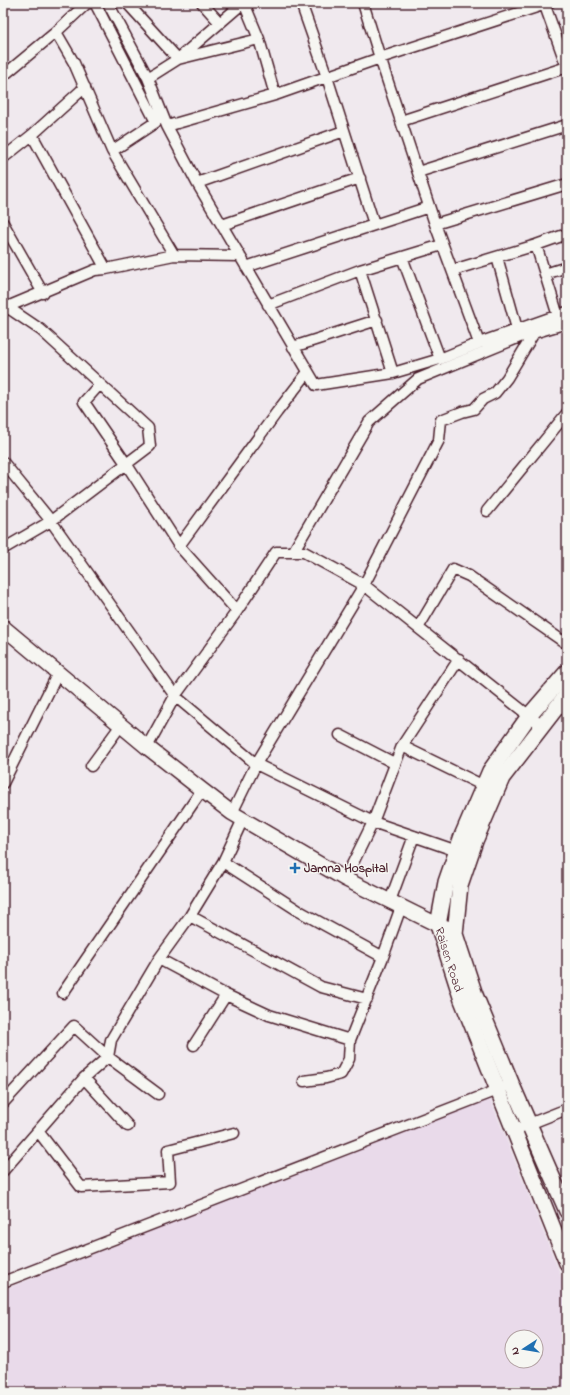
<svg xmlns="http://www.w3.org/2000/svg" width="570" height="1395" font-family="'Indie Flower',sans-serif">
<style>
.built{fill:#e9daea;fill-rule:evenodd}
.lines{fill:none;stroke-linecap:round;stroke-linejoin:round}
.street-casing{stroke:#4a1f2b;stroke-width:13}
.secondary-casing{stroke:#4a1f2b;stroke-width:17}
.primary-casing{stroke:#4a1f2b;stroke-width:18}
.street{stroke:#f6f6f2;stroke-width:10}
.secondary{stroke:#f6f6f2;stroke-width:14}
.primary{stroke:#f6f6f2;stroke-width:15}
.poi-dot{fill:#1f6fb2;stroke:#f6f6f2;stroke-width:1.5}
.labels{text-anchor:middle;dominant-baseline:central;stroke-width:3;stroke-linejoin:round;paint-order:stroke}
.poi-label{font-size:13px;font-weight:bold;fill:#4a1f2b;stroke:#f6f6f2;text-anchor:start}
.street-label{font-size:13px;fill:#4a1f2b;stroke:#f6f6f2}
</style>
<rect width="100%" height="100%" fill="#f0e9ee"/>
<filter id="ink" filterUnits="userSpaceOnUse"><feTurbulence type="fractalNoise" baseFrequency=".025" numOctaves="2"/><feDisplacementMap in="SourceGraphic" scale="8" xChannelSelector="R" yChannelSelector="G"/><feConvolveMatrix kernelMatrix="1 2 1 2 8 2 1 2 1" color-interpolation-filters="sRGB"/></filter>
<g filter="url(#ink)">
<!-- built -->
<path class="built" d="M489 1096 567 1291V1392H3V1290ZM512 1337H536V1361H512Z"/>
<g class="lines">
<!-- street casing -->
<g class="street-casing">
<path id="street" d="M95 3 156 122 112 151
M108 3 148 78 167 126 197 183 316 385 393 373 440 359 479 343 567 312
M127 3 178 59 259 39
M202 3 220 23
M244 3 259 39 275 95
M301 3 327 77 374 224
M363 3 380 58 435 224 479 343
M544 3 567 67
M56 32 74 63 112 151 174 255
M3 76 56 32 86 4 90 3
M148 78 178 59 243 3
M401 121 567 67
M167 126 275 95 380 58 549 3
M32 135 106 269
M3 158 32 135 85 87
M418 172 567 125
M197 183 344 131
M3 223 43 293
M435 224 567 184
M222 225 360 178
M536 245 558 316
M402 257 440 359
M497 257 517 329
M246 267 429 207
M360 270 393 373
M453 270 536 245 567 234
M545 274 567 267
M268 305 360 270 442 245
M5 310 7 307 95 270 106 269 174 255 240 256
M293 347 377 320
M100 384 84 402 127 465 179 546 237 611
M3 462 51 521 175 696 256 764 373 822 457 851
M487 511 567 413
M179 546 277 412 308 372
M3 549 51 521 150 446 148 428 41 330 7 307
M293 552 369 422 418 379 520 337 567 323
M418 628 453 569 469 576 567 644
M340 735 394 763
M402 746 484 786
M147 747 175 696 237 611 276 552H304L364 585 542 726
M91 766 121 725
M3 783 58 673
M232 813 256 764 364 585 439 440 441 420 462 412 474 409 483 399 495 393 507 378 534 333
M223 862 299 911 383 957
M345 879 373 822 402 746 459 659
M390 901 414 836
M190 916 321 987 367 999
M159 959 226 995 269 1015 350 1040
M63 993 202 790
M194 1045 226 995
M84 1078 128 1126
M304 1081 326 1078 341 1074 349 1059 350 1040 383 957 401 907
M3 1103 74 1026 108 1057 158 1094
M514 1130 567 1109
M38 1131 81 1187 170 1182 168 1150 234 1133
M3 1171 84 1078 108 1057 111 1040 159 959 190 916 223 862 243 819
M3 1282 503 1088"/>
</g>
<!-- secondary casing -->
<g class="secondary-casing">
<path id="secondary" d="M3 627 147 747 202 790 232 813 345 879 438 925 455 930"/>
</g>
<!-- primary casing -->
<g class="primary-casing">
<g id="primary">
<path id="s1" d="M567 672 529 716 490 771 462 836 446 882 438 925 462 1000 567 1263"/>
<path d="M567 694 502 778 475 841 460 885 455 934 475 995 512 1085 567 1211"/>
</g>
</g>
<!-- street -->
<use href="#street" class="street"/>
<!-- secondary -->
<use href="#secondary" class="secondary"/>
<!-- primary -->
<use href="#primary" class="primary"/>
</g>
</g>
<!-- markers -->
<path class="poi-dot" d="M293 862h4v4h4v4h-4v4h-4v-4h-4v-4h4z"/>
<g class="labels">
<!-- poi labels -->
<g class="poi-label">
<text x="304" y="868">Jamna Hospital</text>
</g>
<!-- street labels -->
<g class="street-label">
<text stroke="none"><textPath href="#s1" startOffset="325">Raisen Road</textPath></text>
</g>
</g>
<!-- margin -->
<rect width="570" height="1395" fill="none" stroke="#f6f6f2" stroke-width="16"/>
<rect x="8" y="8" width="554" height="1379" fill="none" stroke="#4a1f2b" stroke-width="1.5" filter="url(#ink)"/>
<!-- north arrow -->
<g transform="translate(524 1349) rotate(258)"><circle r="19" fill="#f6f6f2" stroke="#b1a0a2"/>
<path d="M0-3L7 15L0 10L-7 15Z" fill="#1f6fb2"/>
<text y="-6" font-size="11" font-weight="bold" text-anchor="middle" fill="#4a1f2b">N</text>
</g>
</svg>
